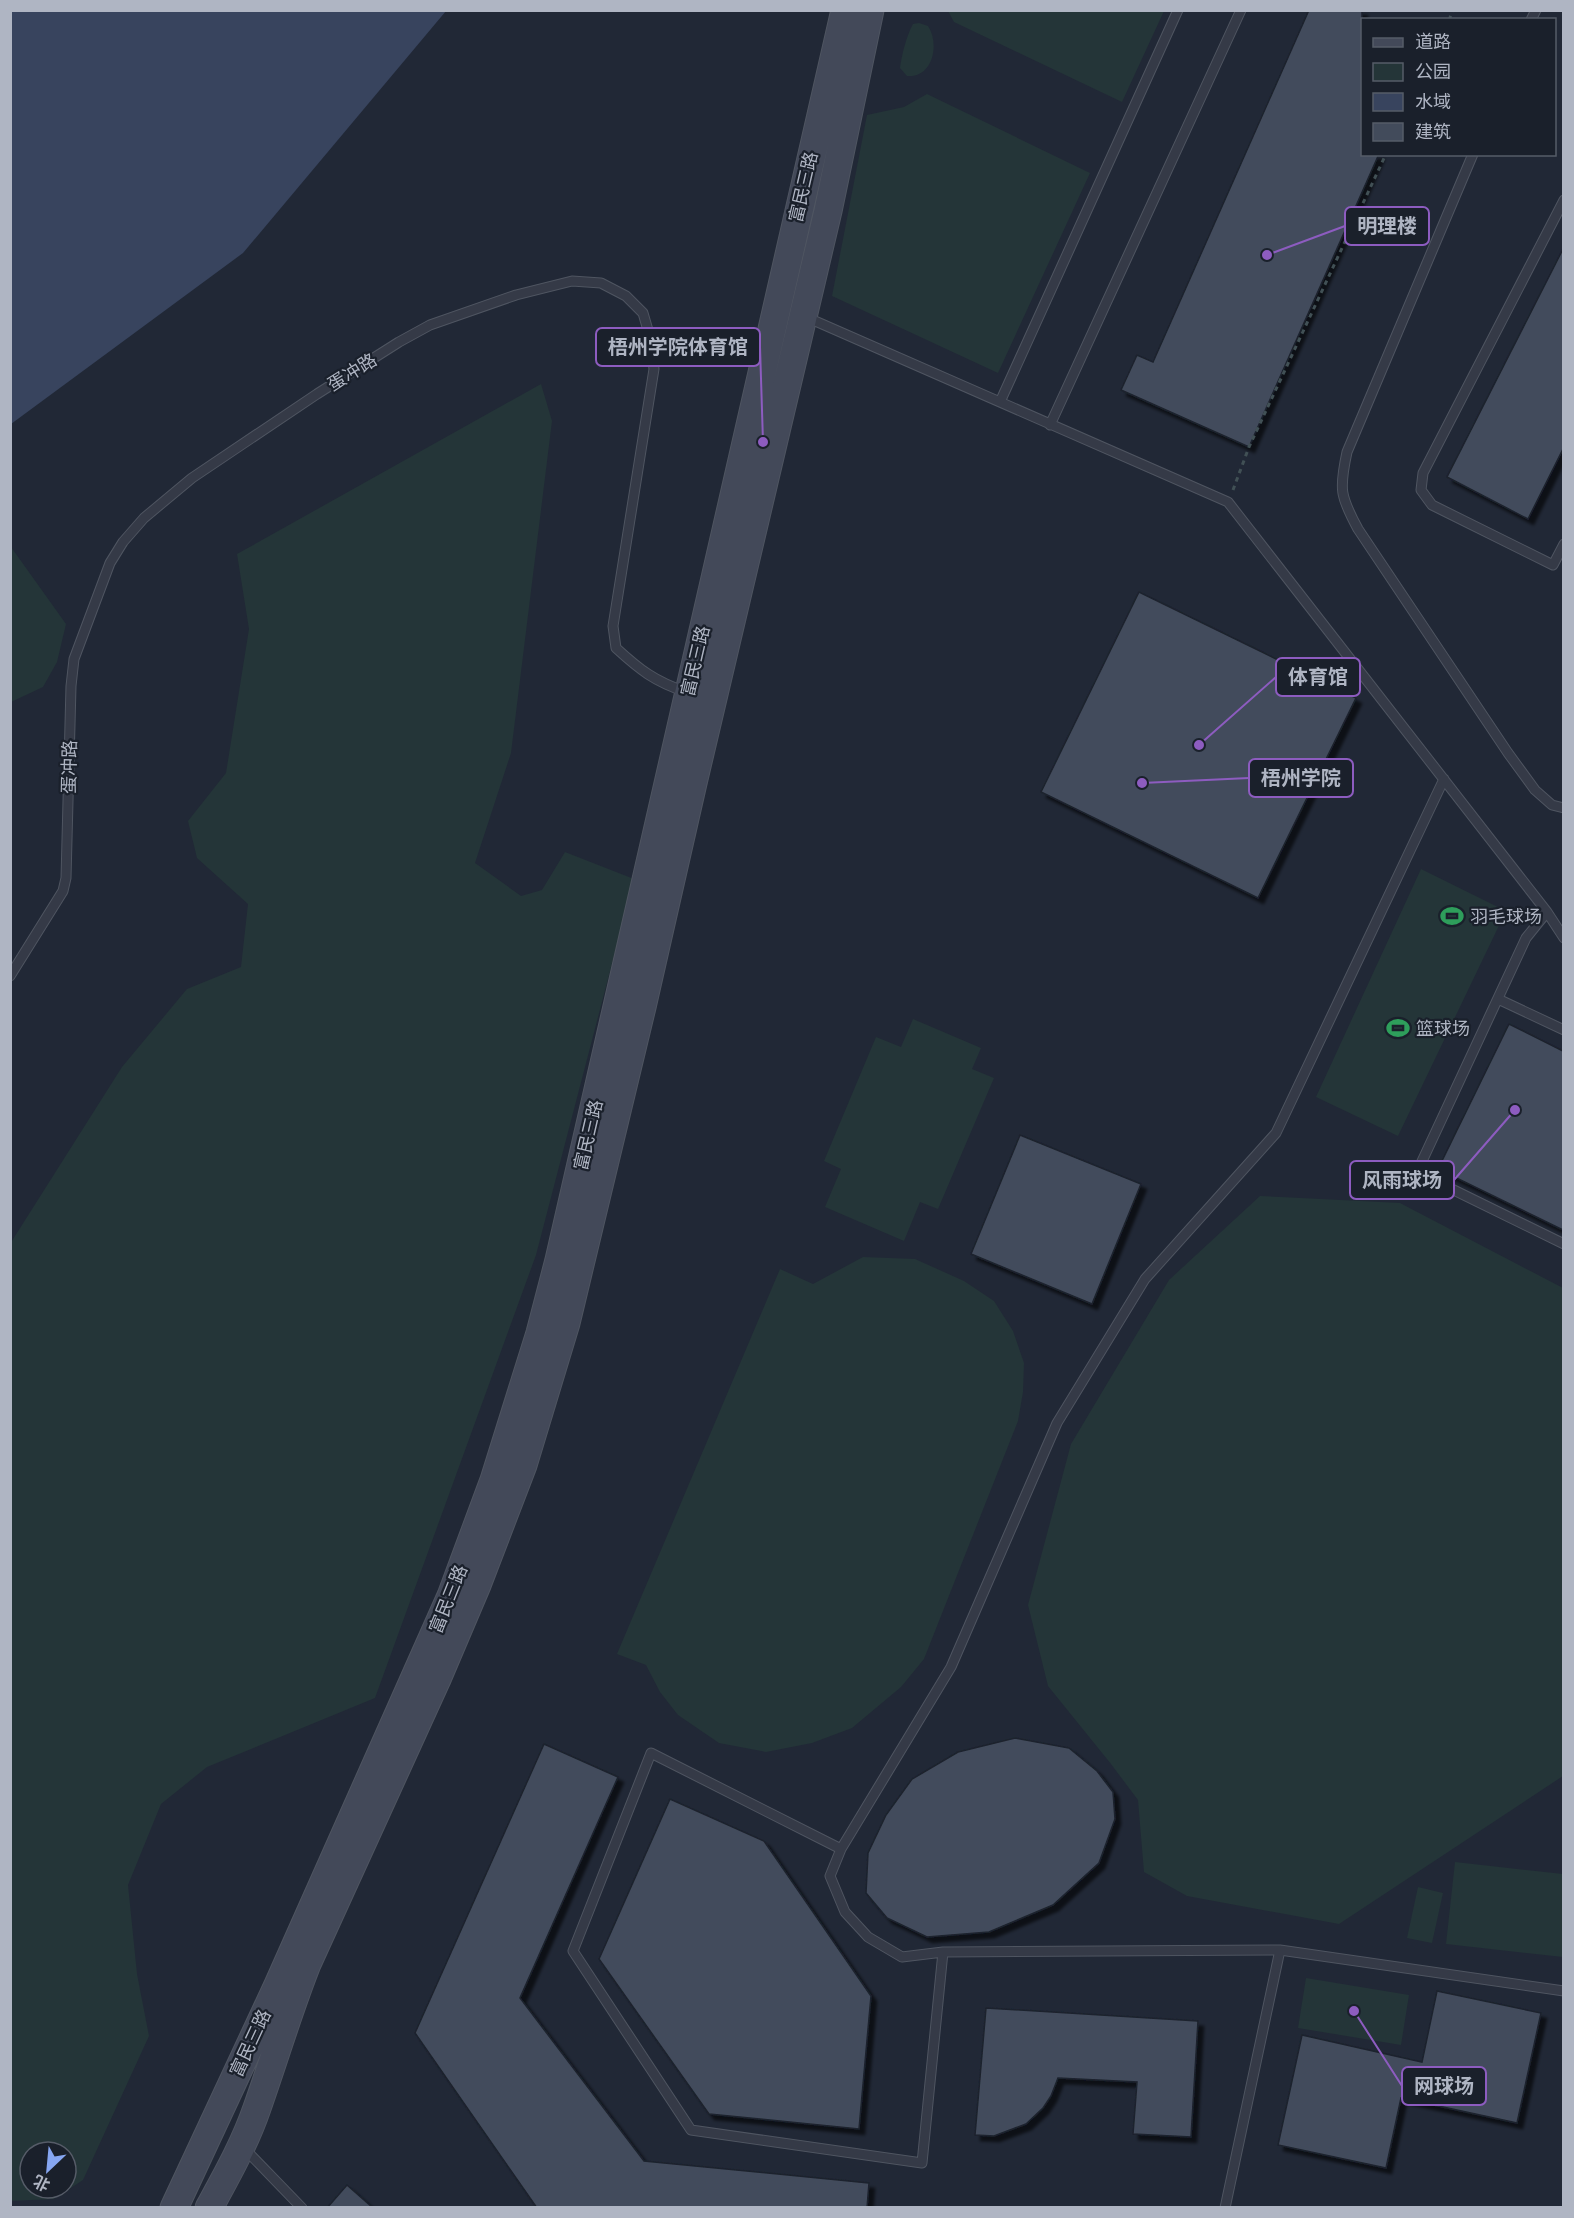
<svg xmlns="http://www.w3.org/2000/svg" width="1574" height="2218" font-family="Roboto,'Noto Sans SC',sans-serif">
<style>
.green{fill:#243538;fill-rule:evenodd}
.water{fill:#38445e}
.building{fill:#424b5b;stroke:#1c222d;stroke-width:1.5;filter:url(#shadow)}
.lines{fill:none;stroke-linecap:round;stroke-linejoin:round}
.service-casing{stroke:#4f5561;stroke-width:11}
.secondary-casing{stroke:#4f5561;stroke-width:29}
.path{stroke:#415055;stroke-width:3;stroke-dasharray:4.5 4.5;stroke-linecap:butt}
.service{stroke:#353a47;stroke-width:9}
.secondary{stroke:#434959;stroke-width:27}
.labels{text-anchor:middle;dominant-baseline:central;stroke-width:4.5;stroke-linejoin:round;paint-order:stroke}
.street-label{font-size:18px;fill:#afb5c3;stroke:#1a202b}
.poi-label{font-size:18px;fill:#afb5c3;stroke:#1a202b;text-anchor:start}
.leader{fill:none;stroke:#8d5cc0;stroke-width:2}
.callout-dot{fill:#8d5cc0;stroke:#1a202b;stroke-width:2}
.callout{fill:#1a202b;stroke:#8d5cc0;stroke-width:2}
.callout-label{font-size:20px;text-anchor:middle;font-weight:bold;fill:#afb5c3}
</style>
<defs>
<filter id="shadow"><feDropShadow dx="5.5" dy="5.5" stdDeviation="1.5" flood-color="#0009"/></filter>
</defs>
<rect width="100%" height="100%" fill="#212836"/>
<!-- green -->
<path class="green" d="M948 11H1164L1122 102 954 22Z
M919 23 928 26C940 44 933 78 907 76L900 68C902 54 906 37 913 24Z
M927 94 1090 173 998 373 832 296 867 115 904 107Z
M541 384 552 421 511 753 475 863 521 896 542 890 565 852 634 879 536 1255 375 1698 207 1767 161 1804 128 1885 137 1974 149 2036 83 2180 54 2199 11 2201 10 1244 122 1067 187 989 241 967 248 904 197 858 188 821 226 773 249 629 237 554ZM30 2152H66V2188H30Z
M11 547 66 624 57 662 43 687 11 702Z
M1421 869 1506 911 1398 1136 1316 1097Z
M913 1019 981 1048 972 1069 994 1078 938 1209 920 1202 904 1241 825 1207 841 1169 824 1161 876 1037 901 1047Z
M1260 1196 1400 1203 1563 1288V1776L1339 1924 1187 1896 1144 1872 1138 1800 1111 1764 1048 1686 1028 1605 1071 1444 1169 1280Z
M863 1257 915 1259 964 1281 994 1301 1013 1331 1024 1363 1023 1392 1018 1421 924 1659 901 1687 852 1728 812 1743 766 1752 719 1743 678 1715 660 1692 646 1665 617 1654 780 1269 813 1284Z
M1455 1862 1563 1874V1957L1446 1944Z
M1418 1887 1443 1893 1432 1943 1407 1938Z
M1306 1978 1409 1995 1401 2045 1298 2028Z"/>
<!-- water -->
<path class="water" d="M11 10H446V11L243 253 11 424Z"/>
<!-- building -->
<path class="building" d="M1309 10H1362V154H1379L1249 447 1121 390 1137 355 1153 362Z
M1563 249V449L1528 519 1447 477Z
M1139 592 1356 698 1258 898 1041 792Z
M1509 1024 1563 1051V1230L1438 1169Z
M1020 1135 1141 1184 1092 1304 971 1254Z
M1015 1738 1069 1748 1097 1771 1113 1792 1115 1819 1099 1863 1053 1905 989 1932 927 1937 887 1918 866 1893 868 1853 886 1815 912 1779 958 1752Z
M544 1744 618 1777 520 1998 644 2161 869 2183 867 2208H537L415 2033Z
M670 1799 764 1841 871 1996 859 2129 709 2114 599 1959Z
M1437 1991 1541 2013 1517 2123 1401 2098 1386 2168 1278 2145 1302 2035 1422 2062Z
M986 2008 1198 2021 1191 2137 1133 2134 1137 2082 1058 2078 1051 2096 1043 2108 1026 2124 994 2136 975 2135Z
M347 2185 373 2208H327Z"/>
<g class="lines">
<!-- service casing -->
<g class="service-casing">
<path id="service" d="M1531 20 1536 10
M1473 154 1347 452C1339 489 1340 496 1358 529L1508 753 1535 790 1552 805 1564 808
M1564 200 1423 473 1421 490 1432 505 1553 565 1564 544
M806 317 1228 502 1547 912 1564 938
M1000 402 1178 10
M1050 425 1241 10
M1444 779 1276 1133 1145 1279 1057 1423 951 1667 841 1849 830 1876 845 1912 868 1937 902 1957 943 1952 1280 1950 1564 1991
M1547 912 1526 938 1417 1172 1564 1244
M10 976 63 891 66 878 71 686 74 659 110 563 123 542 144 518 192 478 317 394 399 342 430 325 516 295 572 281 601 283 626 296 643 313 650 337 654 369 613 626 616 648C640 670 654 681 686 692
M1498 999 1564 1030
M841 1849 651 1753 573 1951 691 2130 922 2163 943 1952
M243 2147 302 2208
M1225 2208 1280 1950"/>
</g>
<!-- secondary casing -->
<g class="secondary-casing">
<path id="secondary" d="M174 2208 278 1985 451 1596 494 1480 540 1333 559 1260 845 10
M209 2208C227 2175 245 2143 257 2108 274 2060 288 2012 307 1964L437 1679 477 1585 523 1465 566 1323 642 1007 693 783 828 211 870 10"/>
</g>
<!-- path -->
<path class="path" d="M1449 20 1453 10
M1233 490 1249 447 1386 154"/>
<!-- service -->
<use href="#service" class="service"/>
<!-- secondary -->
<use href="#secondary" class="secondary"/>
</g>
<!-- icons -->
<defs>
<g id="stadium-bare" transform="scale(1.8)"><path d="M0-5a6.5 5 0 1 0 0 10a6.5 5 0 1 0 0-10ZM-3.5-1.8h7v3.6h-7Z" fill="#2e9e5b" stroke="#1a202b" stroke-width="2.5" paint-order="stroke"/></g>
</defs>
<g fill-rule="evenodd">
<use href="#stadium-bare" x="1452" y="916"/>
<use href="#stadium-bare" x="1398" y="1028"/>
</g>
<g class="labels">
<!-- street labels -->
<g class="street-label">
<text transform="translate(803 187) rotate(-77)">富民三路</text>
<text transform="translate(352 372) rotate(-32)">蛋冲路</text>
<text transform="translate(695 661) rotate(-77)">富民三路</text>
<text transform="translate(69 767) rotate(-89)">蛋冲路</text>
<text transform="translate(588 1135) rotate(-77)">富民三路</text>
<text transform="translate(448 1599) rotate(-68)">富民三路</text>
<text transform="translate(250 2043) rotate(-65)">富民三路</text>
</g>
<!-- poi labels -->
<g class="poi-label">
<text x="1470" y="916">羽毛球场</text>
<text x="1416" y="1028">篮球场</text>
</g>
</g>
<!-- callouts -->
<path class="leader" d="M1267 255L1345 226M763 442L760 347M1199 745L1276 677M1142 783L1249 778M1515 1110L1454 1180M1354 2011L1402 2086"/>
<g class="callout-dot">
<circle cx="1267" cy="255" r="6"/>
<circle cx="763" cy="442" r="6"/>
<circle cx="1199" cy="745" r="6"/>
<circle cx="1142" cy="783" r="6"/>
<circle cx="1515" cy="1110" r="6"/>
<circle cx="1354" cy="2011" r="6"/>
</g>
<g class="callout">
<rect x="1345" y="207" width="84" height="38" rx="6"/>
<rect x="596" y="328" width="164" height="38" rx="6"/>
<rect x="1276" y="658" width="84" height="38" rx="6"/>
<rect x="1249" y="759" width="104" height="38" rx="6"/>
<rect x="1350" y="1161" width="104" height="38" rx="6"/>
<rect x="1402" y="2067" width="84" height="38" rx="6"/>
</g>
<g class="callout-label">
<text x="1387" y="233">明理楼</text>
<text x="678" y="354">梧州学院体育馆</text>
<text x="1318" y="684">体育馆</text>
<text x="1301" y="785">梧州学院</text>
<text x="1402" y="1187">风雨球场</text>
<text x="1444" y="2093">网球场</text>
</g>
<!-- border -->
<rect width="1574" height="2218" fill="none" stroke="#afb5c3" stroke-width="24"/>
<!-- legend -->
<rect x="1361" y="18" width="195" height="138" fill="#1a202b" stroke="#565c68" stroke-width="1.5"/>
<rect x="1373" y="38" width="30" height="9" fill="#434959" stroke="#565c68" stroke-width="1.5"/>
<text x="1415" y="48" font-size="18" fill="#afb5c3">道路</text>
<rect x="1373" y="63" width="30" height="18" fill="#243538" stroke="#565c68" stroke-width="1.5"/>
<text x="1415" y="78" font-size="18" fill="#afb5c3">公园</text>
<rect x="1373" y="93" width="30" height="18" fill="#38445e" stroke="#565c68" stroke-width="1.5"/>
<text x="1415" y="108" font-size="18" fill="#afb5c3">水域</text>
<rect x="1373" y="123" width="30" height="18" fill="#424b5b" stroke="#565c68" stroke-width="1.5"/>
<text x="1415" y="138" font-size="18" fill="#afb5c3">建筑</text>
<!-- north arrow -->
<g transform="translate(48 2170) rotate(206)"><circle r="28" fill="#1a202b" stroke="#565c68" stroke-width="1.5"/>
<path d="M0-4.5L10 22L0 15L-10 22Z" fill="#86a6f1"/>
<text y="-9" font-size="16" font-weight="bold" text-anchor="middle" fill="#afb5c3">北</text>
</g>
</svg>
